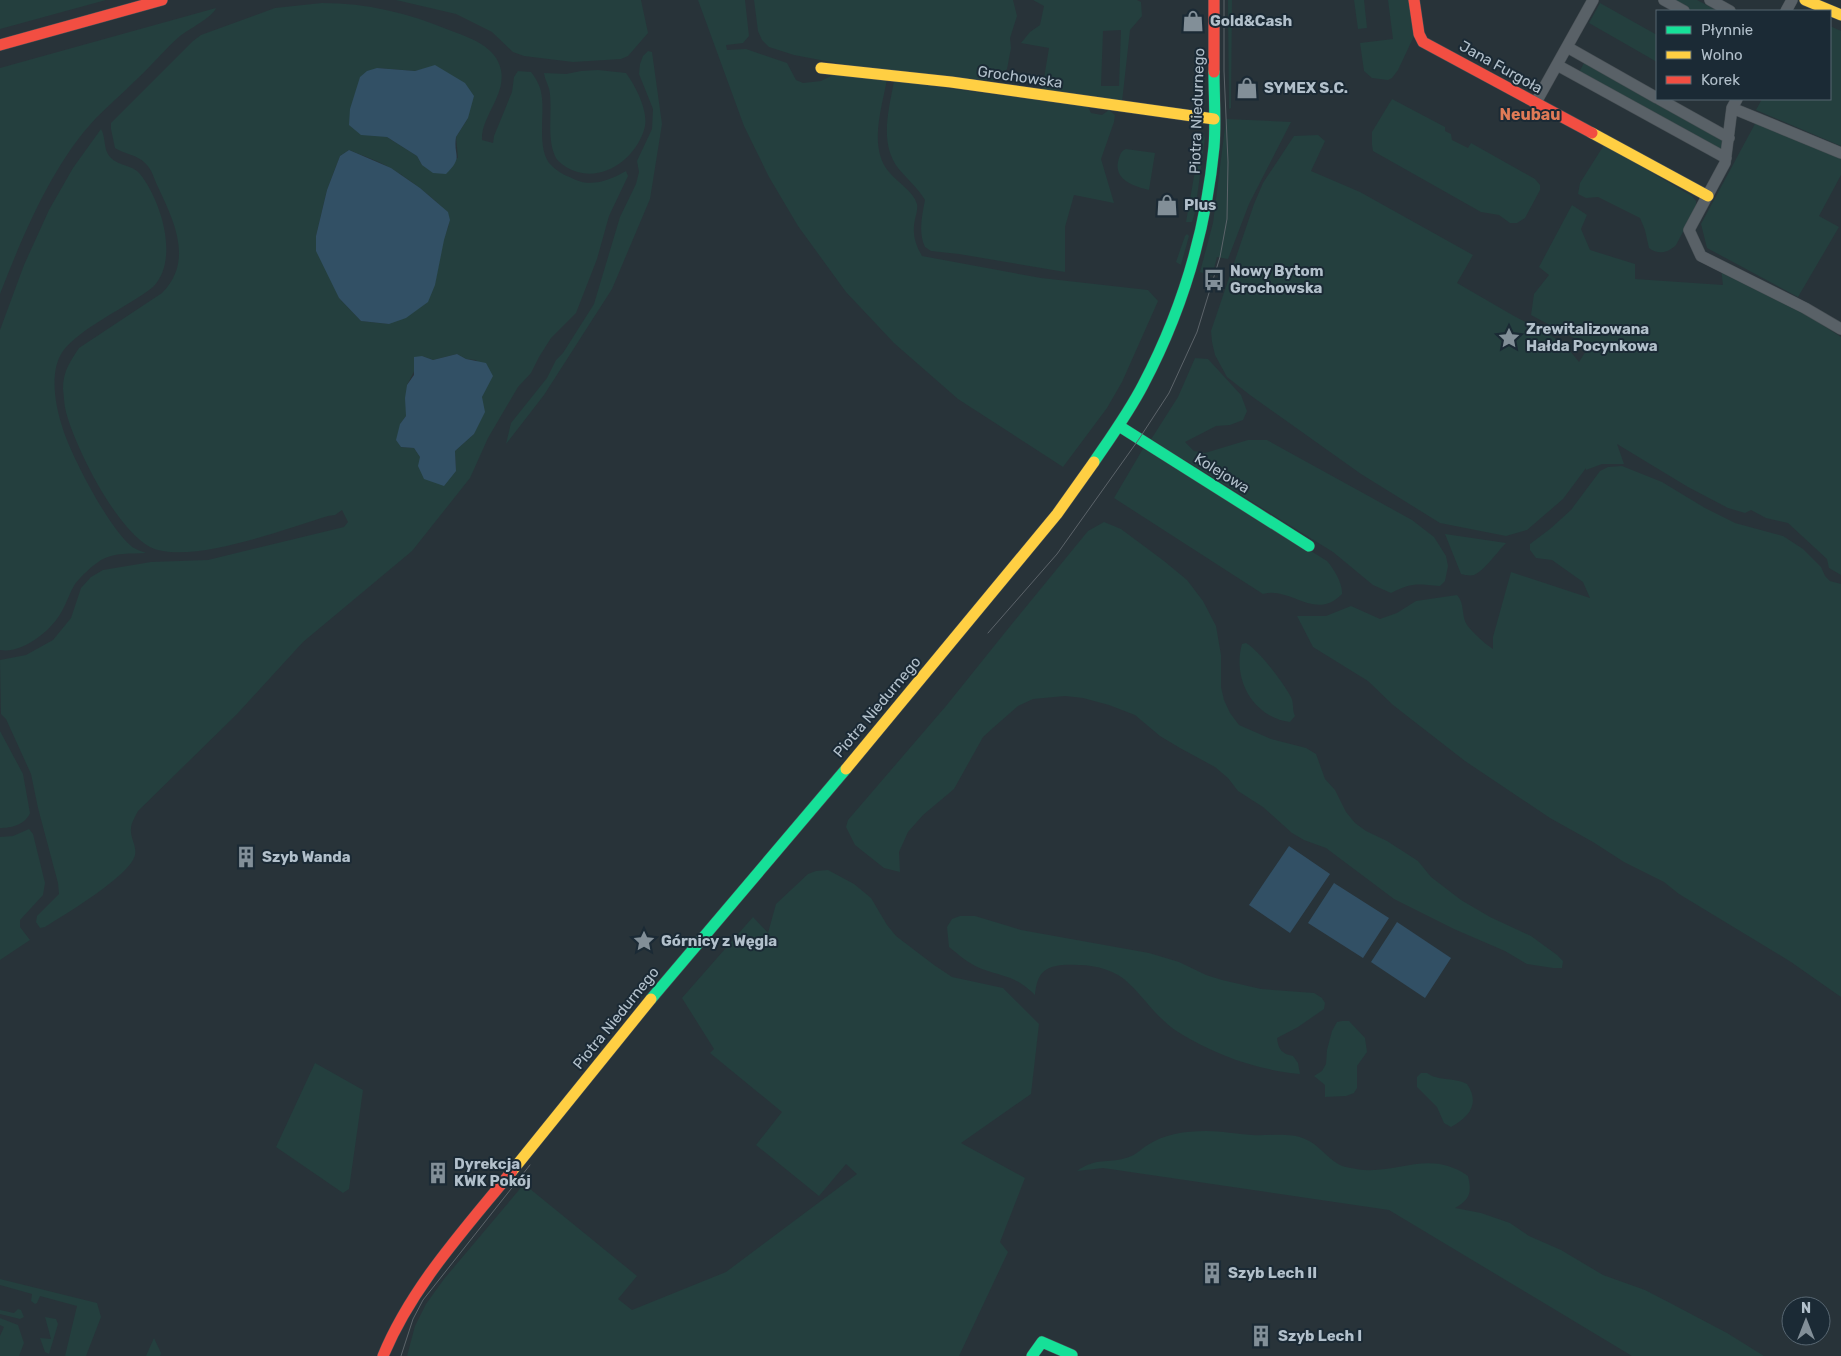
<svg xmlns="http://www.w3.org/2000/svg" width="1841" height="1356" font-family="Rubik,sans-serif">
<style>
.green{fill:#243f3e;fill-rule:evenodd}
.water{fill:#325065}
.lines{fill:none;stroke-linecap:round;stroke-linejoin:round}
.street-casing{stroke:#474f54;stroke-width:12}
.fast-casing{stroke:#474f54;stroke-width:12}
.slow-casing{stroke:#474f54;stroke-width:12}
.jam-casing{stroke:#474f54;stroke-width:12}
.street{stroke:#596167;stroke-width:11}
.fast{stroke:#16e098;stroke-width:11}
.slow{stroke:#ffcf43;stroke-width:11}
.jam{stroke:#f24e42;stroke-width:11}
.tram{stroke:#5c646a;stroke-width:1}
.labels{text-anchor:middle;dominant-baseline:central;stroke-width:4;stroke-linejoin:round;paint-order:stroke}
.poi-label{font-size:15px;font-weight:bold;fill:#b2c0cb;stroke:#1b2a35;text-anchor:start}
.street-label{font-size:15px;fill:#b2c0cb;stroke:#1b2a35}
.neighbourhood-label{font-size:16px;font-weight:bold;fill:#e07b57;stroke:#1b2a35}
</style>
<rect width="100%" height="100%" fill="#283339"/>
<!-- green -->
<path class="green" d="M0 0H106L0 29Z
M396 0H641L648 33 628 56 621 59 573 62 524 56 513 52 492 32 456 14Z
M698 0H745L749 36 743 43 726 45 727 50 746 49 787 63 796 80 803 83 821 81 837 73 887 79C882 108 868 147 889 172 898 183 913 191 917 204 918 209 916 215 915 219 912 234 915 244 922 256L1041 278 1148 290 1158 301 1122 382 1107 408 1063 467 958 399 894 343 846 292 798 226 769 177 744 126Z
M754 0H1013L1017 16 1010 38 1011 48 1007 69 996 81 868 69 794 55 769 47 762 40 758 31Z
M1033 0H1137L1141 2 1142 16 1130 30 1122 102 1042 90 1049 48 1021 43 1030 32 1040 25 1044 6ZM1121 30 1119 86H1101L1103 31Z
M1228 0H1232L1231 108 1229 109Z
M1354 0H1364L1367 28 1358 29Z
M1388 0H1415V34L1398 70 1392 78 1388 80 1372 78 1364 71 1360 43 1393 39Z
M1671 0H1697L1718 11H1692Z
M322 3C367 3 408 13 449 30 470 38 496 46 501 70 506 96 481 116 482 140L493 143 494 136 512 92 514 77 518 71 531 72C535 77 540 85 541 92 546 113 535 150 552 166 559 173 567 176 576 180 592 187 611 180 626 171L628 176 609 216 597 259 576 313 551 338 539 357 531 373 518 387 488 438 470 478 412 551 303 642 237 714 138 811C135 817 131 823 131 829 130 838 137 846 135 855 130 876 64 915 45 927L40 928 36 922 37 916 59 894 58 883 38 808 31 774 6 719 1 714 0 660 26 655 53 640 71 618 81 588 91 577 103 570 151 562 208 560 344 527 348 522 342 510 335 515 328 516C285 529 201 561 158 550 121 541 75 447 66 412 64 405 64 396 63 389 63 371 70 362 79 348L162 293C194 261 174 221 158 187 154 179 152 169 145 163 138 155 124 154 115 148L111 129V123L193 41 201 35 275 8ZM435 66 468 118 456 137 458 158 422 165 417 156 387 137 377 68 415 71ZM349 150C363 156 379 161 392 169 403 175 448 207 449 218 453 236 401 306 389 324L361 321 339 298 316 236 327 190 340 156ZM457 354 466 359 476 360 488 382 482 397 474 434 455 451 456 471 420 457 414 448 401 447 400 424 406 416 407 385 422 356 433 360Z
M1600 3 1657 35V62L1589 23Z
M216 8C213 17 189 29 180 36 165 49 152 65 137 79 124 92 109 105 96 118 52 165 23 235 0 294V68Z
M1830 26 1841 31V146L1756 110 1762 99H1830Z
M648 51 652 52 662 124 650 199 612 289 544 395 506 444 511 423 547 378 556 360 563 353 594 304 620 217 636 184 639 172 637 161 652 129 653 109 639 74 640 64 643 56Z
M1584 63 1729 138 1726 158 1577 76Z
M598 70 626 73C636 87 650 113 644 130 634 162 597 186 566 167 562 164 557 161 555 156 547 138 552 115 550 95 550 87 545 81 544 73L566 74 581 71Z
M894 81 1088 107 1091 113 1102 115 1109 110 1115 115 1114 122 1101 159 1114 203 1074 195 1065 227V272L959 254 931 251 925 247C918 232 922 216 925 200 917 187 907 179 898 168 879 143 889 109 894 81Z
M1392 99 1445 127V131L1451 134 1452 140 1468 148 1471 143 1535 179 1540 185V190L1525 218 1517 223H1510L1499 215 1481 212 1373 151 1372 145V132Z
M1226 119 1291 122 1249 204 1228 259 1217 257 1212 276 1200 272 1213 223Z
M1756 122 1841 158V175L1819 216 1839 227 1798 297 1707 248 1701 224Z
M101 129C106 137 103 149 110 157 118 166 133 165 140 174 161 200 180 260 153 287 128 307 81 327 63 351 49 371 55 404 62 426 70 454 108 526 130 545 134 549 141 551 146 553 131 554 115 552 101 560 92 566 82 575 75 584 70 592 67 602 62 611 52 630 23 654 0 650V330L24 265 49 210 73 168Z
M1202 131 1205 138 1195 212 1192 222H1186Z
M1318 135 1325 141 1311 171 1360 192 1473 255 1457 283C1476 294 1495 305 1514 316 1540 330 1560 336 1579 362L1589 346 1531 315 1534 294 1549 275 1539 267 1572 205 1587 215 1581 229 1590 250 1635 264V279L1723 285 1721 268 1803 312 1841 337V575L1829 568 1827 559 1788 523 1766 518 1751 510 1745 513 1728 508 1688 487 1617 444 1624 464H1602L1586 470V468L1563 499 1527 530 1506 536 1440 523 1361 474 1250 395 1227 377 1215 355 1212 342 1211 331 1254 204 1263 183 1294 136Z
M1604 145 1692 196 1696 201V207L1676 245C1668 253 1658 255 1649 248L1645 230 1640 218 1598 197 1586 198 1578 194 1580 183Z
M1126 149 1155 153 1149 190C1132 186 1112 179 1119 158 1121 153 1121 151 1126 149Z
M1187 234 1189 236 1181 265 1176 262 1185 236Z
M1195 358 1208 359 1241 395 1247 411 1243 420 1230 425 1216 426 1185 442 1194 451 1205 453 1248 440H1267L1412 520 1434 537 1446 556 1448 566 1445 581 1440 586C1417 584 1412 582 1391 593L1373 585 1333 552 1188 462 1150 441 1178 397Z
M1144 447 1327 561C1334 569 1343 584 1342 594 1315 622 1291 586 1263 594L1114 498Z
M1622 466 1662 482 1705 508 1735 523 1783 536 1803 549 1821 567 1825 576 1830 581 1841 584V997L1791 962 1679 894 1664 882 1624 862 1593 842 1550 818 1465 761 1393 705 1368 681 1313 647 1297 616H1326L1351 606 1380 619 1397 613 1416 601 1457 595C1465 603 1461 616 1467 625 1472 632 1485 644 1493 649V637L1511 572 1590 598 1583 582 1552 560 1536 558 1530 550V544L1550 529 1571 510 1600 471 1608 467Z
M1104 522 1121 529 1164 561 1187 580 1203 601 1216 626 1221 655V687L1224 700 1230 713 1239 725 1271 739 1306 748 1316 754 1325 779 1335 790 1346 812 1355 823 1366 831 1387 841 1418 861 1431 877 1461 900 1490 917 1531 936 1557 955 1563 961 1562 968H1553L1527 964 1505 951 1454 929 1394 899 1326 848 1304 840 1292 833 1263 807 1238 791 1228 778 1215 767 1180 748 1160 736 1135 715 1109 705 1083 698 1065 696 1033 699 1018 706 994 727 983 737 954 789 923 815 908 832 899 852 900 872 884 868 855 845 846 827 848 820 946 706 1007 630 1088 531Z
M1445 534 1506 543C1498 551 1484 571 1474 575 1470 576 1465 575 1461 574Z
M1246 643C1259 650 1284 684 1291 697 1294 703 1292 710 1295 716L1290 722C1253 717 1232 679 1242 644Z
M0 731 23 774 30 813C25 825 11 828 0 828Z
M29 829 33 834 45 883 43 895 20 920V927L30 940 0 960V837L13 836Z
M828 870 854 884 871 898 887 925 896 936 934 965 952 977 1003 988 1039 1024 1031 1094 961 1143 1025 1178 1000 1242 1008 1252 959 1356H407L415 1326 426 1304 444 1279 524 1184 637 1276 618 1299 632 1310 726 1272 857 1174 846 1164 819 1196 756 1145 782 1112 710 1053 714 1049 682 998 753 917 768 933 776 904 808 874 816 871Z
M960 916H975L1021 930 1149 953 1179 962 1206 975 1222 980 1261 989 1314 993 1322 998 1325 1003 1324 1009 1298 1027 1277 1038C1278 1049 1282 1054 1293 1056L1298 1063 1300 1074C1257 1070 1215 1055 1178 1032 1156 1018 1143 995 1124 979 1106 965 1082 964 1062 965 1041 967 1037 977 1035 995 1014 975 1007 978 982 969 969 964 959 955 949 947L947 927 952 919Z
M1342 1021H1349L1365 1038 1367 1052 1357 1066V1088L1354 1093 1346 1096 1325 1097V1085L1314 1076 1322 1071 1326 1064 1327 1050 1332 1031 1337 1022Z
M315 1063 363 1090 349 1189 343 1193 276 1147Z
M1421 1073H1427C1437 1081 1453 1077 1467 1084 1480 1103 1470 1117 1451 1127L1444 1123 1437 1107 1417 1087V1077Z
M1206 1131C1222 1131 1236 1134 1252 1135 1269 1136 1289 1132 1305 1139 1318 1144 1326 1157 1338 1164 1343 1167 1351 1168 1356 1169 1397 1176 1428 1148 1468 1176 1472 1193 1470 1199 1455 1208L1481 1213 1510 1223 1529 1236 1561 1250 1603 1275 1645 1290 1672 1304 1727 1333 1764 1356H1632L1389 1210 1103 1168 1077 1171C1097 1157 1106 1164 1126 1158 1134 1156 1139 1151 1146 1146 1164 1134 1185 1131 1206 1131Z
M0 1279 97 1303 101 1317 86 1356H65L77 1306 40 1296 37 1303 35 1304 31 1301 32 1294 0 1285Z
M18 1309 21 1310 24 1317 20 1319 0 1314V1310L14 1313Z
M45 1317 56 1319 58 1324 49 1354 45 1352 40 1338 51 1339Z
M0 1318 18 1325 24 1343 19 1356H0V1336L4 1327 0 1325Z
M154 1338 161 1353 160 1356H146Z"/>
<!-- water -->
<path class="water" d="M435 65 465 83 474 96 468 118 456 137C453 157 464 156 446 174L433 173 422 165 417 156 387 137 361 135 349 125 350 109 360 77 367 71 377 68 415 71Z
M349 150 391 168 420 188 448 212 450 220 444 240 435 285 428 302 406 318 389 324 361 321 339 298 316 251V236L327 190 340 156Z
M457 354 466 359 486 363 493 376 482 397 485 412 474 434 455 451 456 471 444 486 424 479 418 466 420 457 414 448 401 447 396 440 400 424 406 416 405 398 407 385 414 375V357L422 356 433 360Z
M1289 846 1330 874 1290 933 1249 905Z
M1334 883 1389 918 1363 958 1308 923Z
M1397 922 1451 958 1425 998 1371 962Z"/>
<g class="lines">
<!-- street casing -->
<g class="street-casing">
<path id="street" d="M1664 0 1684 11
M1710 0 1730 11
M1786 11 1792 0
M1567 47 1657 98
M1557 65 1726 158
M1659 99 1729 138
M1737 99 1732 108 1725 163 1689 230 1701 256 1805 308 1841 329
M1535 104 1593 0
M1732 108 1841 153"/>
</g>
<!-- fast casing -->
<g class="fast-casing">
<path id="fast" d="M1119 426 1309 546
M1094 462C1111 437 1129 412 1143 385 1182 311 1206 230 1214 147 1216 123 1214 96 1214 72
M651 999 846 769
M1032 1356 1042 1342 1072 1355"/>
</g>
<!-- slow casing -->
<g class="slow-casing">
<path id="slow" d="M1805 0 1841 15
M821 68 951 82 1214 119
M1592 133 1708 196
M846 769 1057 514 1094 462
M512 1171 651 999"/>
</g>
<!-- jam casing -->
<g class="jam-casing">
<path id="jam" d="M1214 0V72
M1414 0 1419 34 1423 42 1592 133
M0 45 162 0
M383 1356C412 1286 465 1229 512 1171"/>
</g>
<!-- street -->
<use href="#street" class="street"/>
<!-- fast -->
<use href="#fast" class="fast"/>
<!-- slow -->
<use href="#slow" class="slow"/>
<!-- jam -->
<use href="#jam" class="jam"/>
<!-- tram -->
<path class="tram" d="M988 633 1057 554 1139 439 1169 393 1197 332 1220 257 1227 219 1228 162 1224 71V0
M401 1356 413 1319 423 1300 530 1165"/>
</g>
<!-- icons -->
<defs>
<g id="shop-bare" transform="scale(1.725)"><path d="M-5-2.5h2.3a2.7 3.5 0 0 1 5.4 0H5L5.5 6h-11ZM-1.5-2.5h3a1.5 2.3 0 0 0-3 0Z" fill="#828f98" stroke="#1b2a35" stroke-width="2.5" paint-order="stroke"/></g>
<g id="bus-bare" transform="scale(1.725)"><path d="M-5-6H5V4H4V6H2V4H-2V6H-4V4H-5ZM-3.5-4V0h7V-4ZM-3.5 1.2v1.5H-2V1.2ZM2 1.2v1.5H3.5V1.2Z" fill="#828f98" stroke="#1b2a35" stroke-width="2.5" paint-order="stroke"/></g>
<g id="sight-bare" transform="scale(1.725)"><path d="M0-6L1.8-2.2L6-1.7L2.9 1.2L3.7 5.4L0 3.3L-3.7 5.4L-2.9 1.2L-6-1.7L-1.8-2.2Z" fill="#828f98" stroke="#1b2a35" stroke-width="2.5" paint-order="stroke"/></g>
<g id="building-bare" transform="scale(1.725)"><path d="M-4-6H4V6H1V3H-1V6H-4ZM-2.5-4.3h1.7v1.8h-1.7ZM.8-4.3h1.7v1.8H.8ZM-2.5-1h1.7V.8h-1.7ZM.8-1h1.7V.8H.8Z" fill="#828f98" stroke="#1b2a35" stroke-width="2.5" paint-order="stroke"/></g>
</defs>
<g fill-rule="evenodd">
<use href="#shop-bare" x="1193" y="21"/>
<use href="#shop-bare" x="1247" y="88"/>
<use href="#shop-bare" x="1167" y="205"/>
<use href="#bus-bare" x="1214" y="280"/>
<use href="#sight-bare" x="1509" y="338"/>
<use href="#building-bare" x="246" y="857"/>
<use href="#sight-bare" x="644" y="941"/>
<use href="#building-bare" x="438" y="1173"/>
<use href="#building-bare" x="1212" y="1273"/>
<use href="#building-bare" x="1261" y="1336"/>
</g>
<g class="labels">
<!-- poi labels -->
<g class="poi-label">
<text x="1210" y="21">Gold&amp;Cash</text>
<text x="1264" y="88">SYMEX S.C.</text>
<text x="1184" y="205">Plus</text>
<text x="1230" y="271">Nowy Bytom<tspan x="1230" dy="17">Grochowska</tspan></text>
<text x="1526" y="329">Zrewitalizowana<tspan x="1526" dy="17">Hałda Pocynkowa</tspan></text>
<text x="262" y="857">Szyb Wanda</text>
<text x="661" y="941">Górnicy z Węgla</text>
<text x="454" y="1164">Dyrekcja<tspan x="454" dy="17">KWK Pokój</tspan></text>
<text x="1228" y="1273">Szyb Lech II</text>
<text x="1278" y="1336">Szyb Lech I</text>
</g>
<!-- street labels -->
<g class="street-label">
<text transform="translate(1501 67) rotate(29)">Jana Furgoła</text>
<text transform="translate(1020 77) rotate(8)">Grochowska</text>
<text transform="translate(1197 111) rotate(-88)">Piotra Niedurnego</text>
<text transform="translate(1222 473) rotate(32)">Kolejowa</text>
<text transform="translate(877 707) rotate(-50)">Piotra Niedurnego</text>
<text transform="translate(616 1018) rotate(-51)">Piotra Niedurnego</text>
</g>
<!-- neighbourhood labels -->
<g class="neighbourhood-label">
<text x="1530" y="114">Neubau</text>
</g>
</g>
<!-- legend -->
<rect x="1656" y="10" width="175" height="90" fill="#1b2a35" stroke="#576671"/>
<rect x="1666" y="26" width="25" height="8" fill="#16e098" stroke="#576671"/>
<text x="1701" y="35" font-size="15" fill="#b2c0cb">Płynnie</text>
<rect x="1666" y="51" width="25" height="8" fill="#ffcf43" stroke="#576671"/>
<text x="1701" y="60" font-size="15" fill="#b2c0cb">Wolno</text>
<rect x="1666" y="76" width="25" height="8" fill="#f24e42" stroke="#576671"/>
<text x="1701" y="85" font-size="15" fill="#b2c0cb">Korek</text>
<!-- north arrow -->
<g transform="translate(1806 1321)"><circle r="24" fill="#1b2a35" stroke="#576671"/>
<path d="M0-4L9 19L0 12L-9 19Z" fill="#828f98"/>
<text y="-8" font-size="14" font-weight="bold" text-anchor="middle" fill="#b2c0cb">N</text>
</g>
</svg>
